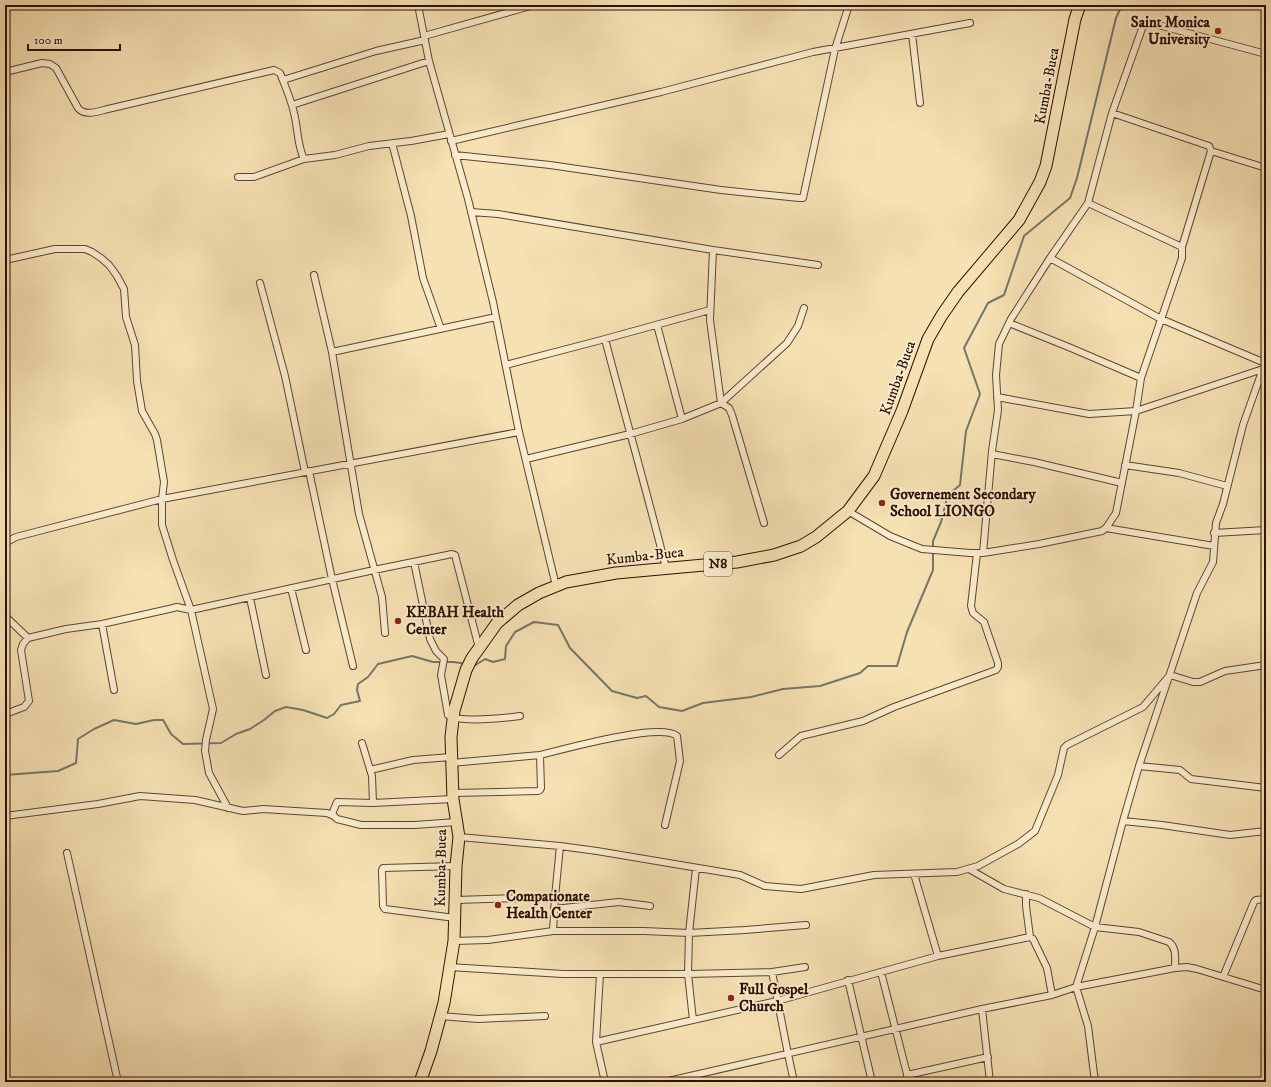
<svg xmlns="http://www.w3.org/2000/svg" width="1271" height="1087" font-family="'IM FELL DW Pica',serif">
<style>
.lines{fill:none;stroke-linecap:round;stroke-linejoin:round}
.stream{stroke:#72776d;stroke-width:2}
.minor-casing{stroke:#5e442e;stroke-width:8}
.trunk-casing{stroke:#2c1001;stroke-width:13}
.minor{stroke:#f9ecce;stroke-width:6}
.trunk{stroke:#f6e1b3;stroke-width:11}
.poi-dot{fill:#8f2418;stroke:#f9ecce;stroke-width:1.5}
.labels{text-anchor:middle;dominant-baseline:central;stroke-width:3.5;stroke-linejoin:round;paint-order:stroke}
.shield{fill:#f9ecce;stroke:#6a523e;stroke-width:1}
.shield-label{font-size:14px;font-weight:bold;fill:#2c1001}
.poi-label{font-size:15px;font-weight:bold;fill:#2c1001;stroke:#f9ecce;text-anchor:start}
.street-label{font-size:15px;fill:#2c1001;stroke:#f9ecce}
</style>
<rect width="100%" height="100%" fill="#f6e1b3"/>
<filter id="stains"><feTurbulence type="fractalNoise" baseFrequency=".005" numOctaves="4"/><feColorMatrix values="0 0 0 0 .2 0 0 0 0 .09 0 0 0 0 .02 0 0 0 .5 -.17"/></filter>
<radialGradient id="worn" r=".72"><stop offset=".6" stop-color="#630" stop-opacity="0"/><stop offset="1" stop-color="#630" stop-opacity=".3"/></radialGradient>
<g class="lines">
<!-- stream -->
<path class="stream" d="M472 666H474L485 659 493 662 505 659 506 646 515 632 534 622 558 625 570 648 612 691 637 698 646 696 659 707 682 711 703 703 751 697 783 689 820 686 860 673 868 666H897L907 632 933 570V541L941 522 948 495 960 485 966 431 980 394 964 348 988 303 1004 295 1024 236 1070 198 1077 178 1116 18 1122 5
M5 775 58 771 76 763 78 739 94 729 114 720 136 724 154 720H163L171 734 183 744 221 743 236 734 250 729 264 720 275 711 286 707 303 710 327 718 334 714 341 705 360 701 357 690 358 684 368 677 378 664 412 656 433 662H454L466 664"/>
<!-- minor casing -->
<g class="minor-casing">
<path id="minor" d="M418 5 429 61 468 199 493 302 519 432 556 586
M912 34 920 103
M424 36 534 5
M5 72 42 63 50 64 56 68 78 108C85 117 99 111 108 109L274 70 280 73C285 86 291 99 294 113 298 128 297 145 304 159
M283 80 376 51 425 40
M292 105 429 61
M451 141 661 92 813 52 970 23
M392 143 411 216 423 278 441 329
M1211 151 1266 168
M455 155 550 165 721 190 799 198H803L835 49 849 5
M238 177H254L304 159 335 155 369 146 411 141 449 134
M1088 203 1182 247
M471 212 498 214 713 250 818 265
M713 250 710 320 721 403 729 408 732 415 764 523
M1050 258 1161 319 1265 363
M5 260 55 249H85L92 252 101 258 109 265 117 276 124 289 126 317 135 345 137 381 142 411 155 434 157 440 164 482 162 499 16 537 5 543
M314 275 332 352 359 514 382 597 385 633
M260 283 285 376 305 472
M1009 323 1071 348 1141 378
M657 325 682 419
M605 339C625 416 647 492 666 568
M332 352 496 317
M506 365 605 339 710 310
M997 397 1089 414 1136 411 1266 368
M992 454 1034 462 1122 483
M526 459 630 434 682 419 721 403 787 343 798 326 804 308
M1125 465 1179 473 1227 486
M309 471 332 579 353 666
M848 511 890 536 912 545 922 549 970 553H983L1039 544 1102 531 1106 528 1214 546
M1106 528 1116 513 1136 411 1141 378 1182 258V247L1211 151 1209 146 1112 113
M1214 533 1266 530
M983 553 992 451 998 410 996 375 999 344 1011 319 1050 258 1088 203 1112 113 1144 23 1147 22 1266 54
M414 562 430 639 436 651 444 659 441 675 448 715C458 723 506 718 520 716
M291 588 306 650
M5 596V616
M250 598 266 675
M5 616 28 638
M102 624 114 690
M1170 675 1193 682H1200L1225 671 1266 665
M5 714 24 707 29 701 21 650 23 644 28 638 66 629 102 624 169 609 177 607 191 610 374 570 452 554 455 555 479 648
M362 743 372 776 373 803
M779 755 801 736 863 721 894 707 996 670 998 667V663L984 622 973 613 971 606 977 553
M451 763 540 755
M1139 766 1180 770 1191 779 1266 788
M370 770 413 760 451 757
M453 793 538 791 540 790 541 788 540 755C564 749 660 722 677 736L680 761 665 825
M228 808 209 773 205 751 206 740 213 709 191 610 173 560 162 525V499L519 432
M332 814 337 802 373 803 453 799
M5 816 98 804 140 796 195 800 243 811 263 809 327 813 334 816 337 819 361 825H415L456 822
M1123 821 1162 825 1230 835 1266 831
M459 837 560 846 597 851 740 875 765 886 801 889 874 875 957 872 978 866 1018 844 1035 831 1058 775 1064 748 1067 745 1143 707 1170 675
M67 853 118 1082
M969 869 1004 889 1039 898 1095 927 1139 932 1169 942C1177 948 1175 959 1175 968
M914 874 938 956
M1026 894V906L1030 937 1033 939 1047 968 1052 995
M456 900 555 897
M554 909 619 902 650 906
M455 918 385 909 383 906 382 870 383 868 456 866
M553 931 555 897 560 846
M454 941 488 940 553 931H644L689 933 745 930 806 925
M449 967 563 974H688L772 972 805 967
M772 972 788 1054 794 1082
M881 972 909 1082
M600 974 596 1042 605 1082
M1223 977 1254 902 1256 900 1266 899
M848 980 872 1082
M982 1009 990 1082
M440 1016 478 1019 545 1016
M693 1020 688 974 689 933 696 868
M596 1042 777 1001 938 956 1030 937
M907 1075 988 1057
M664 1082 982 1009 1052 995 1076 987 1175 968 1187 967 1197 969 1266 990
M1095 1082 1088 1026 1076 987 1095 927 1123 821 1139 766 1197 593 1213 562 1216 523 1223 504 1243 425 1266 360"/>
</g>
<!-- trunk casing -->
<g class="trunk-casing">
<path id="trunk" d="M420 1082 431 1051 444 1003 454 941 456 866 459 837 453 799 451 737 454 711 466 670 472 658 497 623 518 605 539 593 566 582 616 573 737 562 774 555 801 546 816 537 848 511 874 476 902 411 928 339 942 315 958 292 1019 220 1040 182 1046 166 1075 19 1080 5"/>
</g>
<!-- minor -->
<use href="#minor" class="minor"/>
<!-- trunk -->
<use href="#trunk" class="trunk"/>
</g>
<!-- markers -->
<g class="poi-dot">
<circle cx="1218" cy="31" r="4"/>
<circle cx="882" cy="503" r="4"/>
<circle cx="398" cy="621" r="4"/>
<circle cx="498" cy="905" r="4"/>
<circle cx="731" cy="998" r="4"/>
</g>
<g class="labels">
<!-- shield labels -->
<rect class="shield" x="704" y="552" width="28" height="24" rx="3"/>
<g class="shield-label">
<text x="718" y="564">N8</text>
</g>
<!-- poi labels -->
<g class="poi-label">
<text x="1210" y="22" text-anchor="end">Saint Monica<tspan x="1210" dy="17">University</tspan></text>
<text x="890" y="494">Governement Secondary<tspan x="890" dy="17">School LIONGO</tspan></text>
<text x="406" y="612">KEBAH Health<tspan x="406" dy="17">Center</tspan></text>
<text x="506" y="896">Compationate<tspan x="506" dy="17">Health Center</tspan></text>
<text x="739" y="989">Full Gospel<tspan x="739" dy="17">Church</tspan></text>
</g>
<!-- street labels -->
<g class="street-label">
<text transform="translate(1047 86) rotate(-79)">Kumba-Buea</text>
<text transform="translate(898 378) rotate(-70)">Kumba-Buea</text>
<text transform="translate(645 556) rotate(-6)">Kumba-Buea</text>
<text transform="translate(441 868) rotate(-89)">Kumba-Buea</text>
</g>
</g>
<!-- margin -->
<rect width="1271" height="1087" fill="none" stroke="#f6e1b3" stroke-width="20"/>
<rect x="6" y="6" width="1259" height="1075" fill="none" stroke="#2c1001" stroke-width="2"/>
<rect x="10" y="10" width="1251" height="1067" fill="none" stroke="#2c1001"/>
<!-- scale -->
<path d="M28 44v6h92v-6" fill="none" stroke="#2c1001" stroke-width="2"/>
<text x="34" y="44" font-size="12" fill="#2c1001" stroke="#f9ecce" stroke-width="3" paint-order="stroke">100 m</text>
<rect width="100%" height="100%" filter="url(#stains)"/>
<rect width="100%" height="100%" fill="url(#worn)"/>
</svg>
